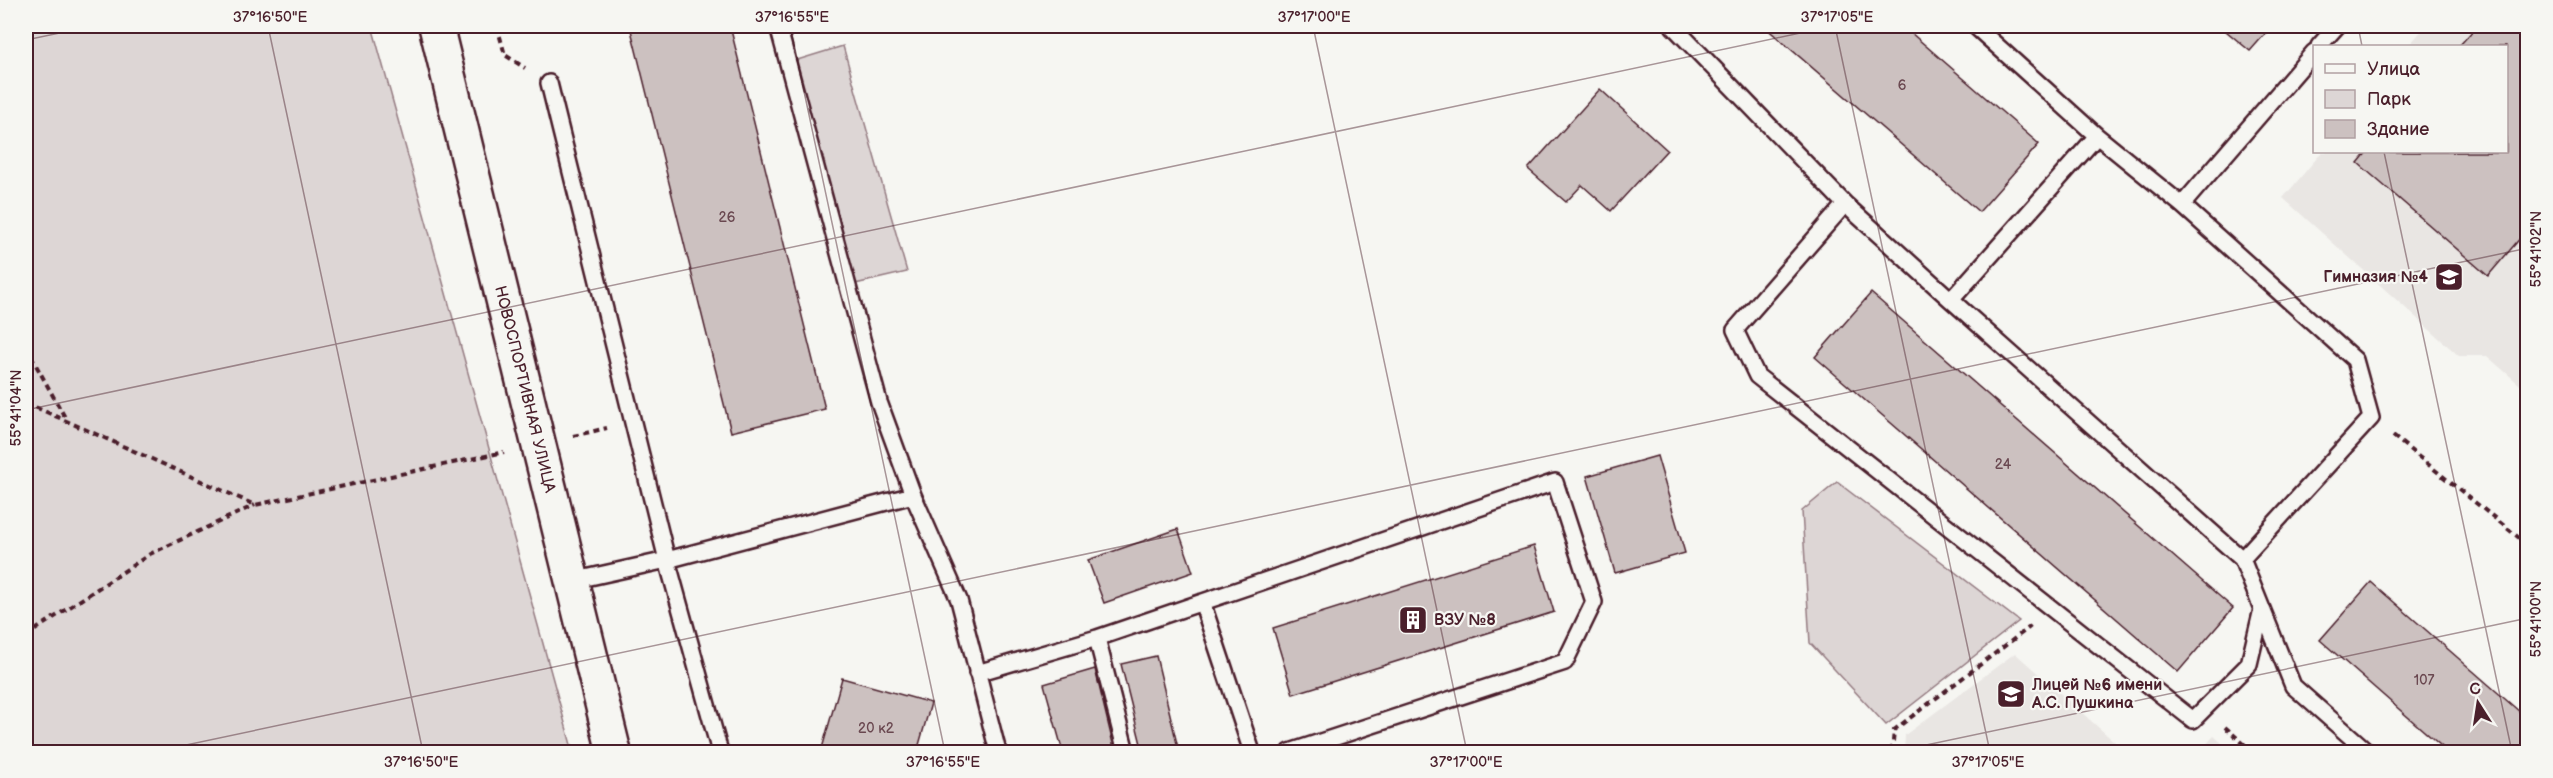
<svg xmlns="http://www.w3.org/2000/svg" width="2553" height="778" font-family="'Balsamiq Sans',sans-serif">
<style>
.built{fill:#e9e6e3}
.green{fill:#ddd6d5;stroke:#947a80;stroke-width:1.5}
.building{fill:#ccc1c0;stroke:#4a1f2b;stroke-width:1.5}
.lines{fill:none;stroke-linecap:round;stroke-linejoin:round}
.service-casing{stroke:#4a1f2b;stroke-width:20}
.secondary-casing{stroke:#4a1f2b;stroke-width:38}
.path{stroke:#4a1f2b;stroke-width:4;stroke-dasharray:6 4.5;stroke-linecap:butt}
.service{stroke:#f6f6f2;stroke-width:15}
.secondary{stroke:#f6f6f2;stroke-width:33}
.ticks{fill:none;stroke:#4a1f2b;stroke-width:1.5;stroke-opacity:0.45}
.labels{text-anchor:middle;dominant-baseline:central;stroke-width:4.5;stroke-linejoin:round;paint-order:stroke}
.number-label{font-size:14px;fill:#6a4850}
.poi-label{font-size:16px;font-weight:bold;fill:#4a1f2b;stroke:#f6f6f2;text-anchor:start}
.street-label{font-size:16px;fill:#4a1f2b;stroke:#f6f6f2}
.neatline{fill:none;stroke:#4a1f2b;stroke-width:2}
.ticks-label{font-size:15px;text-anchor:middle;fill:#4a1f2b}
</style>
<rect width="100%" height="100%" fill="#f6f6f2"/>
<filter id="ink" filterUnits="userSpaceOnUse"><feTurbulence type="fractalNoise" baseFrequency=".0167" numOctaves="2"/><feDisplacementMap in="SourceGraphic" scale="12" xChannelSelector="R" yChannelSelector="G"/><feConvolveMatrix kernelMatrix="1 2 1 2 8 2 1 2 1" color-interpolation-filters="sRGB"/></filter>
<g filter="url(#ink)">
<!-- built -->
<path class="built" d="M2426 26H2527V391L2487 356H2459L2283 198 2322 152H2506V46H2408Z
M2015 653 2126 752H1904L1905 735Z
M2214 736 2232 752H2199Z"/>
<!-- green -->
<path class="green" d="M26 26H372L573 752H26Z
M843 46 907 272 855 284 794 61Z
M1837 482 2019 621 1886 725 1810 643 1802 511Z"/>
<!-- building -->
<path class="building" d="M630 26H730L825 409 731 432Z
M1764 26H1903L2039 144 1979 212Z
M2220 26H2272L2250 51Z
M2477 26H2528V229L2488 276 2358 163 2367 152H2506V46H2459Z
M1600 89 1667 150 1611 211 1582 185 1566 202 1528 169Z
M1871 293 2233 608 2178 672 1815 357Z
M1657 456 1685 553 1615 573 1587 476Z
M1178 529 1193 572 1104 603 1088 560Z
M1534 546 1554 612 1293 694 1273 628Z
M2371 582 2528 719V752H2448L2320 640Z
M1156 656 1179 752H1143L1121 664Z
M1095 669 1115 752H1063L1044 684Z
M842 678 931 703 917 752H821Z"/>
<g class="lines">
<!-- service casing -->
<g class="service-casing">
<path id="service" d="M1673 26 1845 204
M1975 26 2097 136 2182 205 2355 360 2371 418 2242 559 2293 686 2368 752
M2319 46 2337 26
M549 83 667 560 720 752
M2097 136 1951 300 1845 204 1735 330 1757 376 2193 720 2249 664 2262 609
M2182 205 2314 52
M1951 300 2242 559
M913 495 959 600 998 752
M572 581 667 560 913 495 879 402 778 26
M1202 602 1252 752
M1097 638 1555 482 1594 602 1565 662 1290 752
M977 673 1097 638 1126 752"/>
</g>
<!-- secondary casing -->
<g class="secondary-casing">
<g id="secondary">
<path id="s1" d="M436 26 614 752"/>
</g>
</g>
<!-- path -->
<path class="path" d="M497 26 505 55 525 68
M26 347 68 423
M26 403 255 505 504 452
M573 436 607 428
M2393 436 2528 545
M26 636 150 554 255 505
M2225 727 2253 752
M1892 752 1894 730 2031 626"/>
<!-- service -->
<use href="#service" class="service"/>
<!-- secondary -->
<use href="#secondary" class="secondary"/>
</g>
</g>
<!-- ticks -->
<path class="ticks" d="M268 26 423 752M790 26 945 752M1313 26 1467 752M1835 26 1990 752M2358 26 2362 46M26 40 93 26M2384 152 2512 752M26 410 1833 26M153 752 2528 248M1893 752 2528 618"/>
<!-- icons -->
<defs>
<g id="school-square" transform="scale(1.5)"><rect x="-9" y="-9" width="18" height="18" rx="4" fill="#4a1f2b" stroke="#f6f6f2"/><path d="M0-5L7-2L0 1L-7-2ZM-4 1L0 2.5L4 1V4Q0 6-4 4Z" fill="#fff"/></g>
<g id="building-square" transform="scale(1.5)"><rect x="-9" y="-9" width="18" height="18" rx="4" fill="#4a1f2b" stroke="#f6f6f2"/><path d="M-4-6H4V6H1V3H-1V6H-4ZM-2.5-4.3h1.7v1.8h-1.7ZM.8-4.3h1.7v1.8H.8ZM-2.5-1h1.7V.8h-1.7ZM.8-1h1.7V.8H.8Z" fill="#fff"/></g>
</defs>
<g fill-rule="evenodd">
<use href="#school-square" x="2449" y="277"/>
<use href="#building-square" x="1413" y="620"/>
<use href="#school-square" x="2011" y="694"/>
</g>
<g class="labels">
<!-- number labels -->
<g class="number-label">
<text x="1902" y="85">6</text>
<text x="727" y="217">26</text>
<text x="2003" y="464">24</text>
<text x="2424" y="680">107</text>
<text x="876" y="728">20 к2</text>
</g>
<!-- poi labels -->
<g class="poi-label">
<text x="2428" y="277" text-anchor="end">Гимназия №4</text>
<text x="1434" y="620">ВЗУ №8</text>
<text x="2032" y="685">Лицей №6 имени<tspan x="2032" dy="18">А.С. Пушкина</tspan></text>
</g>
<!-- street labels -->
<g class="street-label">
<text stroke="none"><textPath href="#s1" startOffset="374">НОВОСПОРТИВНАЯ УЛИЦА</textPath></text>
</g>
</g>
<!-- margin -->
<rect width="2553" height="778" fill="none" stroke="#f6f6f2" stroke-width="66"/>
<!-- legend -->
<rect x="2313" y="45" width="195" height="108" fill="#f6f6f2" stroke="#b1a0a2" stroke-width="1.5"/>
<rect x="2325" y="64" width="30" height="9" fill="#f6f6f2" stroke="#b1a0a2" stroke-width="1.5"/>
<text x="2367" y="75" font-size="18" fill="#4a1f2b">Улица</text>
<rect x="2325" y="90" width="30" height="18" fill="#ddd6d5" stroke="#b1a0a2" stroke-width="1.5"/>
<text x="2367" y="105" font-size="18" fill="#4a1f2b">Парк</text>
<rect x="2325" y="120" width="30" height="18" fill="#ccc1c0" stroke="#b1a0a2" stroke-width="1.5"/>
<text x="2367" y="135" font-size="18" fill="#4a1f2b">Здание</text>
<!-- north arrow -->
<g transform="translate(2478 703) rotate(348)" stroke="#f6f6f2" stroke-width="4.5" paint-order="stroke">
<path d="M0-4.5L10 22L0 15L-10 22Z" fill="#4a1f2b"/>
<text y="-9" font-size="16" font-weight="bold" text-anchor="middle" fill="#4a1f2b">С</text>
</g>
<rect x="33" y="33" width="2487" height="712" class="neatline"/>
<g class="ticks-label">
<text x="270" y="22">37°16'50"E</text>
<text x="792" y="22">37°16'55"E</text>
<text x="1314" y="22">37°17'00"E</text>
<text x="1837" y="22">37°17'05"E</text>
<text transform="translate(2536 249) rotate(-90)" y="5">55°41'02"N</text>
<text transform="translate(16 408) rotate(-90)" y="5">55°41'04"N</text>
<text transform="translate(2536 619) rotate(-90)" y="5">55°41'00"N</text>
<text x="421" y="767">37°16'50"E</text>
<text x="943" y="767">37°16'55"E</text>
<text x="1466" y="767">37°17'00"E</text>
<text x="1988" y="767">37°17'05"E</text>
</g>
</svg>
